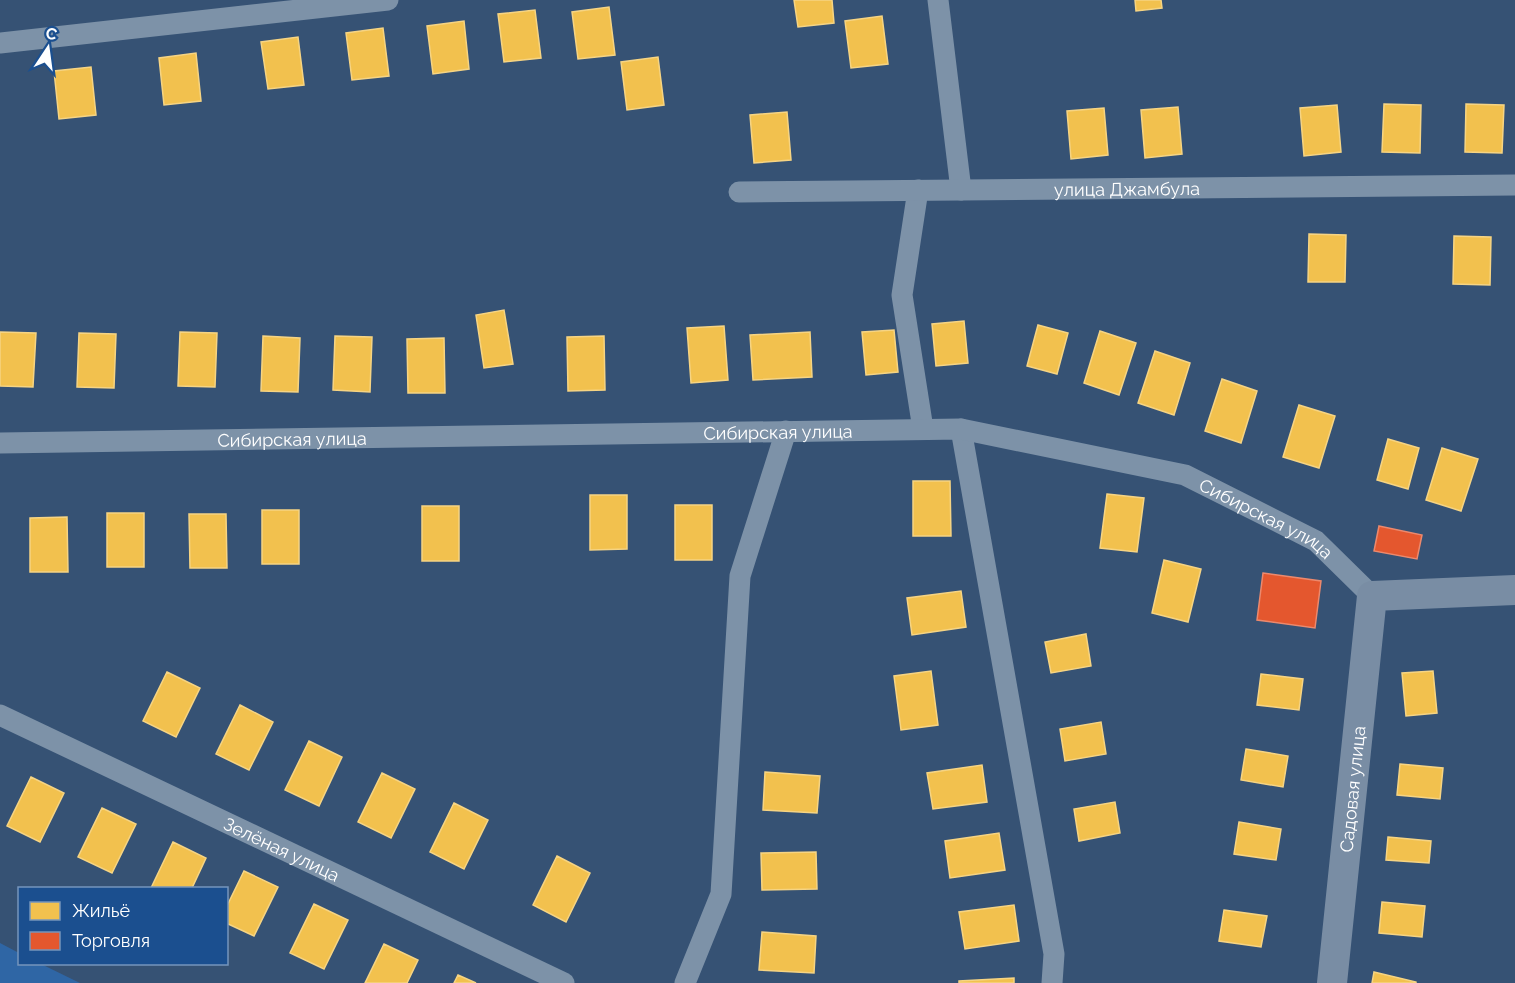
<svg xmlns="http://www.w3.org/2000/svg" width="1515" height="983" font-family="Raleway,sans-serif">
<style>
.green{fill:#2f66a5}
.homes{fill:#f2c14e;stroke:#f6d483;stroke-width:1.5}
.shops{fill:#e4572e;stroke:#ec896d;stroke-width:1.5}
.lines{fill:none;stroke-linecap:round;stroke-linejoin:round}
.street{stroke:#7d92a8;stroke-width:21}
.secondary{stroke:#798da4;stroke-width:30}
.labels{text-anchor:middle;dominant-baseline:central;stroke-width:6;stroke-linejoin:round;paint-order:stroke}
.street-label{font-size:18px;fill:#fff;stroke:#1b4f8f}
</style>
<rect width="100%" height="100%" fill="#365274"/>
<!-- green -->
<path class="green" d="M0 943 19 953 20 964H41L80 983H0Z"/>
<!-- homes -->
<path class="homes" d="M794 0H832L834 23 798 27Z
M1135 0H1161L1162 8 1136 11Z
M609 7 615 55 578 59 572 12Z
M535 10 541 58 504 62 498 14Z
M882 16 888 64 851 68 845 21Z
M464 21 469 69 433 74 427 26Z
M383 28 389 76 352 80 346 33Z
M298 37 304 85 268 89 261 42Z
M196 53 201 101 164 105 159 58Z
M658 57 664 105 627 110 621 62Z
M91 67 96 115 59 119 54 71Z
M1384 104 1421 105 1420 153 1382 152Z
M1466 104 1504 105 1502 153 1465 152Z
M1337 105 1341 152 1304 156 1300 108Z
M1178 107 1182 154 1145 158 1141 110Z
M1104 108 1108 155 1071 159 1067 111Z
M787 112 791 160 754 163 750 115Z
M1309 234 1346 235 1345 282H1308Z
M1454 236 1491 237 1490 285 1453 284Z
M504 310 513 364 484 368 476 315Z
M964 321 968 363 936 366 932 324Z
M1038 325 1068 333 1057 374 1027 366Z
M724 326 728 380 691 383 687 328Z
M894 330 898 372 866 375 862 332Z
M1100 331 1136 343 1119 395 1084 383Z
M0 332 36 333 33 387 0 386Z
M180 332 217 333 215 387 178 386Z
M810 332 812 377 753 380 750 335Z
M79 333 116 334 114 388 77 387Z
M263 336 300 338 298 392 261 391Z
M335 336 372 337 370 392 333 390Z
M604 336 605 390 568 391 567 337Z
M444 338 445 393H408L407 339Z
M1155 351 1190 363 1174 415 1138 403Z
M1222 379 1257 391 1241 443 1205 431Z
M1299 405 1335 416 1319 468 1283 457Z
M1388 439 1419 448 1408 489 1377 480Z
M1442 448 1478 459 1461 511 1426 500Z
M913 481H950L951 536H913Z
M1107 494 1144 498 1137 552 1100 548Z
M590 495H627V549L590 550Z
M675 505H712V560H675Z
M422 506H459V561H422Z
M262 510H299V564H262Z
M107 513H144V567H107Z
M189 514H226L227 568H190Z
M67 517 68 572H30V518Z
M1164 560 1201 569 1188 622 1152 613Z
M961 591 966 627 912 635 907 598Z
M1086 634 1091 666 1051 673 1045 642Z
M931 671 938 725 901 730 894 676Z
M1433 671 1437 713 1406 716 1402 673Z
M167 672 200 688 176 737 143 721Z
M1261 674 1303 679 1299 710 1257 705Z
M240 705 273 722 249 770 216 754Z
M1101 722 1106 754 1065 761 1060 729Z
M309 741 342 757 319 806 285 790Z
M1246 749 1288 756 1283 787 1241 780Z
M1400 764 1443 768 1440 799 1397 795Z
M982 765 987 802 933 809 927 773Z
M765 772 820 776 817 813 763 810Z
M382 773 415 789 391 838 358 822Z
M31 777 64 793 40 842 7 826Z
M1115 802 1120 833 1079 841 1074 809Z
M454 803 488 820 464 869 430 852Z
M102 808 136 824 112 873 78 857Z
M1239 822 1281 829 1276 860 1234 854Z
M999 833 1005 870 950 878 945 841Z
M1388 837 1431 841 1429 863 1386 860Z
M173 842 206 858 192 888H151Z
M816 852 817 889 762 890 761 853Z
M557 856 590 873 566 922 533 905Z
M244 871 278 887 254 936 226 923V908Z
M1382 902 1425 906 1422 937 1379 933Z
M314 904 348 920 324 969 290 953Z
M1014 905 1019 941 965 949 959 912Z
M1224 910 1267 916 1261 947 1219 941Z
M762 932 816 936 814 973 759 970Z
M384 944 418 960 407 983H365Z
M1374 972 1416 982V983H1372Z
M458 975 476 983H454Z
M1014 978V983H959V981Z"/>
<!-- shops -->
<path class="shops" d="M1379 526 1422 535 1417 559 1374 551Z
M1263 573 1321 581 1315 628 1257 620Z"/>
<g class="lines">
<!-- street -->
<g class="street">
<path d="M938 0 961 190"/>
<path d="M0 43 388 0"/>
<path d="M918 190 902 295 923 429"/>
<path id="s1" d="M739 192 1515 185"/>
<path d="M961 429 1054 954 1052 983"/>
<path id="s2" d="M0 443 961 429 1185 475 1316 541 1372 596"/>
<path id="s3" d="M0 715 564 983"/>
<path d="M685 983 721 894 740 576 786 431"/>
</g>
<!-- secondary -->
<path class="secondary" id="s4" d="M1332 983 1372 596 1515 590"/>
</g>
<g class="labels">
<!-- street labels -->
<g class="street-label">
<text stroke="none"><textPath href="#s1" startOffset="388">улица Джамбула</textPath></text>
<text stroke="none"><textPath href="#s2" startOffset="778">Сибирская улица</textPath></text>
<text stroke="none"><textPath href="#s2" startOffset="292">Сибирская улица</textPath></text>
<text stroke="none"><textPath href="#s2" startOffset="1282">Сибирская улица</textPath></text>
<text stroke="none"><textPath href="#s4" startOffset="195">Садовая улица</textPath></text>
<text stroke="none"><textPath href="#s3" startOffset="312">Зелёная улица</textPath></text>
</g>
</g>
<!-- legend -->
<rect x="18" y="887" width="210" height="78" fill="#1b4f8f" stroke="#7695bc" stroke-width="1.5"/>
<rect x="30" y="902" width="30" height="18" fill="#f2c14e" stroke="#7695bc" stroke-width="1.5"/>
<text x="72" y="917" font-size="18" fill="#ffffff">Жильё</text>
<rect x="30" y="932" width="30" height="18" fill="#e4572e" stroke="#7695bc" stroke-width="1.5"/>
<text x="72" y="947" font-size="18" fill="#ffffff">Торговля</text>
<!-- north arrow -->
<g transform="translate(48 48) rotate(13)" stroke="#1b4f8f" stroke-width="4.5" paint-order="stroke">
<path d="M0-4.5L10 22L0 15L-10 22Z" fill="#ffffff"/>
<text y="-9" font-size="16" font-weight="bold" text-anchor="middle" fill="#ffffff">С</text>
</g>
</svg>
